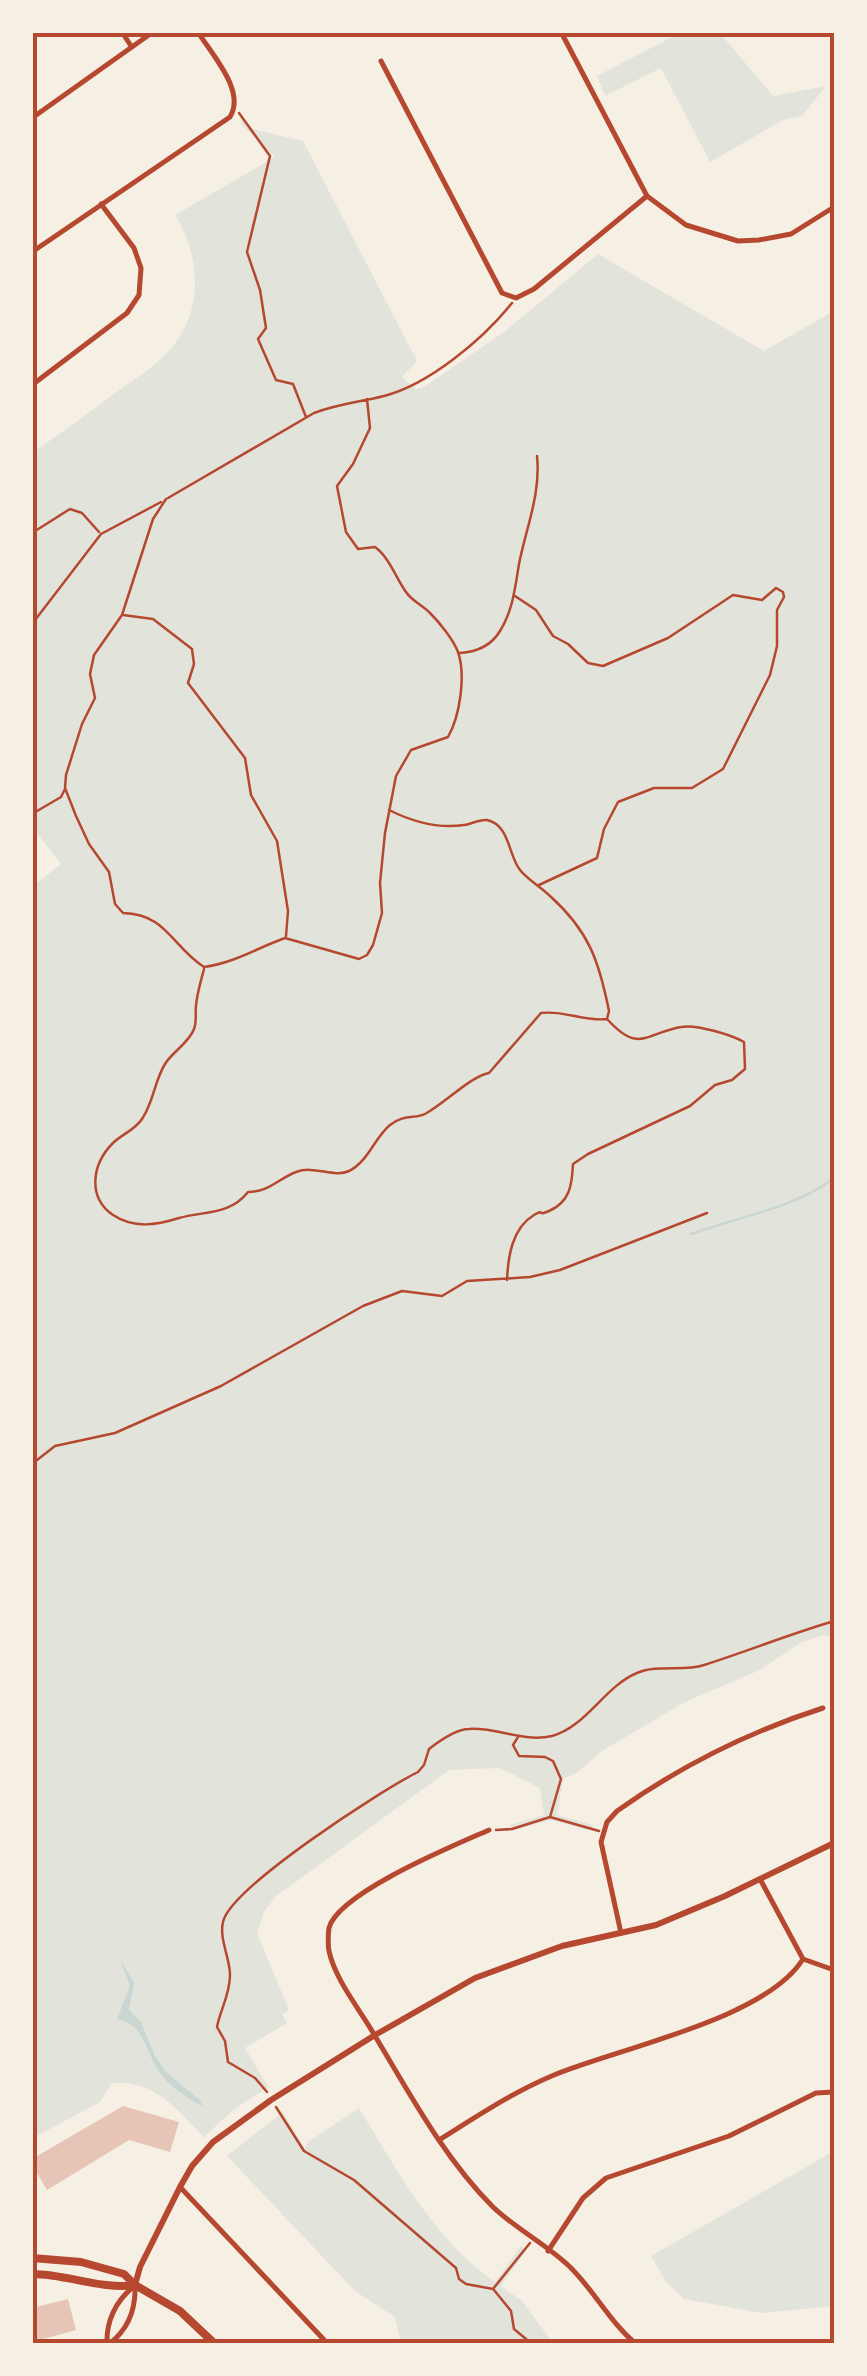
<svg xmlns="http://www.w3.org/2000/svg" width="867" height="2376" font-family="'DM Sans',sans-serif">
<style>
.green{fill:#e2e4dc}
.water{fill:#c9d6d2}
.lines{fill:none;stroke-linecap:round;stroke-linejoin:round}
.stream{stroke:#c9d6d2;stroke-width:2.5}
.building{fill:#e6c5b7}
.path{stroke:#b5482f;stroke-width:2.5}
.minor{stroke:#b5482f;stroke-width:5}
.tertiary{stroke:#b5482f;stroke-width:6}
.secondary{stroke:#b5482f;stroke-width:8}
.neatline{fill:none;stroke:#b5482f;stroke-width:4}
</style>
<rect width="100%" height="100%" fill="#f6efe4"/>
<!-- green -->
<path class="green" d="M719 32 773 96 826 86 802 116 783 120 710 162 661 68 605 96 597 76 680 33Z
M243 119 253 129 303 141 417 361 402 377 416 389 424 387 504 332 598 254 764 351 834 311V1638L824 1635 800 1643 760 1670 685 1702 602 1751 578 1772 563 1779 557 1815 593 1825 591 1831 551 1820 511 1831 510 1825 544 1815 540 1788 500 1768 449 1770 275 1897 264 1912 257 1933 289 2010 282 2014 287 2023 245 2048 268 2087 233 2110 204 2137C176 2108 154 2080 112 2083L100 2102 33 2138 32 887 61 864 33 828 32 453C60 434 87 414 114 394 130 382 148 371 163 357 204 318 203 260 175 215L275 157 240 123Z
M359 2108C397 2170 434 2240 495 2282L521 2246 526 2250 501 2286 522 2301 553 2343H401L395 2317 355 2291 227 2156 283 2112 305 2149 308 2142Z
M834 2151V2306L762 2313 684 2299 666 2282 651 2256Z"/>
<!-- water -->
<path class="water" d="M119 1957 134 1983 129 2010 141 2022 155 2056 166 2072 201 2101 203 2106C190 2101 167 2084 159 2072 145 2050 144 2024 117 2019L130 1986Z"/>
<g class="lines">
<!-- stream -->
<path class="stream" d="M691 1234C737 1217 796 1208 834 1178"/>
</g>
<!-- building -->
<path class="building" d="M123 2106 179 2122 170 2152 129 2140 47 2190 32 2165V2159Z
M68 2299 76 2330 32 2342V2308Z"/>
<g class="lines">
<!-- path -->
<path class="path" d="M239 113 270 156 247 252 260 290 266 328 258 339 276 380 293 384 306 417
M168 498 314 413C338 404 360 402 384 396 430 384 483 339 512 303
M166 499 153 519 122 615 94 655 90 674 95 698 82 724 66 775 65 788 76 816 89 844 109 872 115 904 123 913C167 914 172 947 204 967 234 963 257 948 285 938L359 959 367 955 373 945 382 913 380 883 385 833 396 776 411 750 448 737C460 716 466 675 458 652 453 639 439 622 430 613 422 605 412 601 406 592 396 578 389 557 375 547L358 549 346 532 337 486 353 464 370 428 367 399
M32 533 70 509 82 513 99 532
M515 596 536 610 553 636 568 644 588 663 603 666 668 638 733 595 762 600 776 588 783 592 784 597 777 610V646L770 675 723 769 692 788H654L618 802 604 829 597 858 539 885
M123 615 153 619 192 649 194 664 188 683 245 758 251 795 277 841 288 911 286 936
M32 624 101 534 161 502
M460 653C476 652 491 646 500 631 513 610 515 588 519 564 526 528 541 494 537 456
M32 814 61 797 65 789
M204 969C201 981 197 993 196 1006 195 1013 197 1022 194 1029 189 1043 172 1052 165 1064 154 1082 154 1101 142 1119 135 1130 122 1134 113 1143 92 1164 87 1197 113 1215 134 1229 157 1225 179 1218 205 1211 230 1215 248 1192 269 1192 278 1179 296 1172 314 1165 334 1178 349 1171 368 1162 375 1137 390 1125 404 1114 415 1119 425 1114 444 1104 471 1076 489 1073L541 1013C564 1010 585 1022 607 1019L609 1011C599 961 589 931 550 896 541 887 528 880 520 870 508 855 510 825 487 820 479 819 472 824 464 825 438 829 413 822 389 810
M507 1280C508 1257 512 1228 534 1215 547 1208 535 1217 549 1211 570 1202 572 1185 573 1164L588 1154 690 1106 715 1085 732 1080 745 1069 744 1042C732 1035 696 1024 681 1027 646 1033 639 1054 608 1020
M32 1464 55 1446 115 1433 221 1386 363 1306 402 1291 442 1296 467 1281 530 1277 560 1270 707 1213
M518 1737 513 1745 519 1756 545 1757 553 1761 561 1779 550 1817
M496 1830 512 1829 550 1817 599 1831
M267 2092 255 2078 228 2062 225 2041 217 2027C220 2010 230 1995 230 1975 230 1958 219 1939 223 1922 230 1888 383 1789 418 1772L424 1765 429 1749C438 1742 456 1729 469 1729 497 1727 524 1743 552 1736 586 1727 605 1686 637 1673 658 1664 684 1672 704 1665 748 1651 790 1634 834 1621
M276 2107 304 2151 354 2180 456 2268 459 2279 466 2284 493 2289 530 2243
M494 2290 511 2311 514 2329 532 2344"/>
<!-- minor -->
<path class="minor" d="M122 32 131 46
M561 32 647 196 686 225 738 241 759 240 791 234 834 207
M381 61 502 293 516 298 534 289 647 196
M32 118 153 32
M32 252 230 117C246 91 212 55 198 32
M32 385 127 313 139 295 141 268 134 248 101 204
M489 1830C455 1845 338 1893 329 1928 328 1934 328 1946 329 1951 335 1979 358 2007 372 2031 409 2092 443 2157 493 2207 517 2230 548 2245 571 2268 595 2292 610 2322 636 2344
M760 1879 803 1959 834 1970
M621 1933 601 1842 607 1822 617 1811C679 1767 751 1731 823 1708
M439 2140C476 2117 513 2092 554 2075 619 2048 766 2019 803 1959
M180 2187 328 2344
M548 2251 583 2198 606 2178 729 2136 816 2093 834 2092
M107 2344C106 2321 116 2301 133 2287
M109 2344C129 2329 136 2308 135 2285"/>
<!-- tertiary -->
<path class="tertiary" d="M135 2285 140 2267 180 2187 192 2166 213 2142 271 2100 375 2035 475 1978 562 1946 656 1925 725 1896 834 1843"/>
<!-- secondary -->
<path class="secondary" d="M32 2258 81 2262 124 2274 135 2285 180 2311 215 2344
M32 2274C67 2274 102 2290 135 2285"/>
</g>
<!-- border -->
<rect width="867" height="2376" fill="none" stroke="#f6efe4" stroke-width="70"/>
<rect x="35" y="35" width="797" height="2306" class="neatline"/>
</svg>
